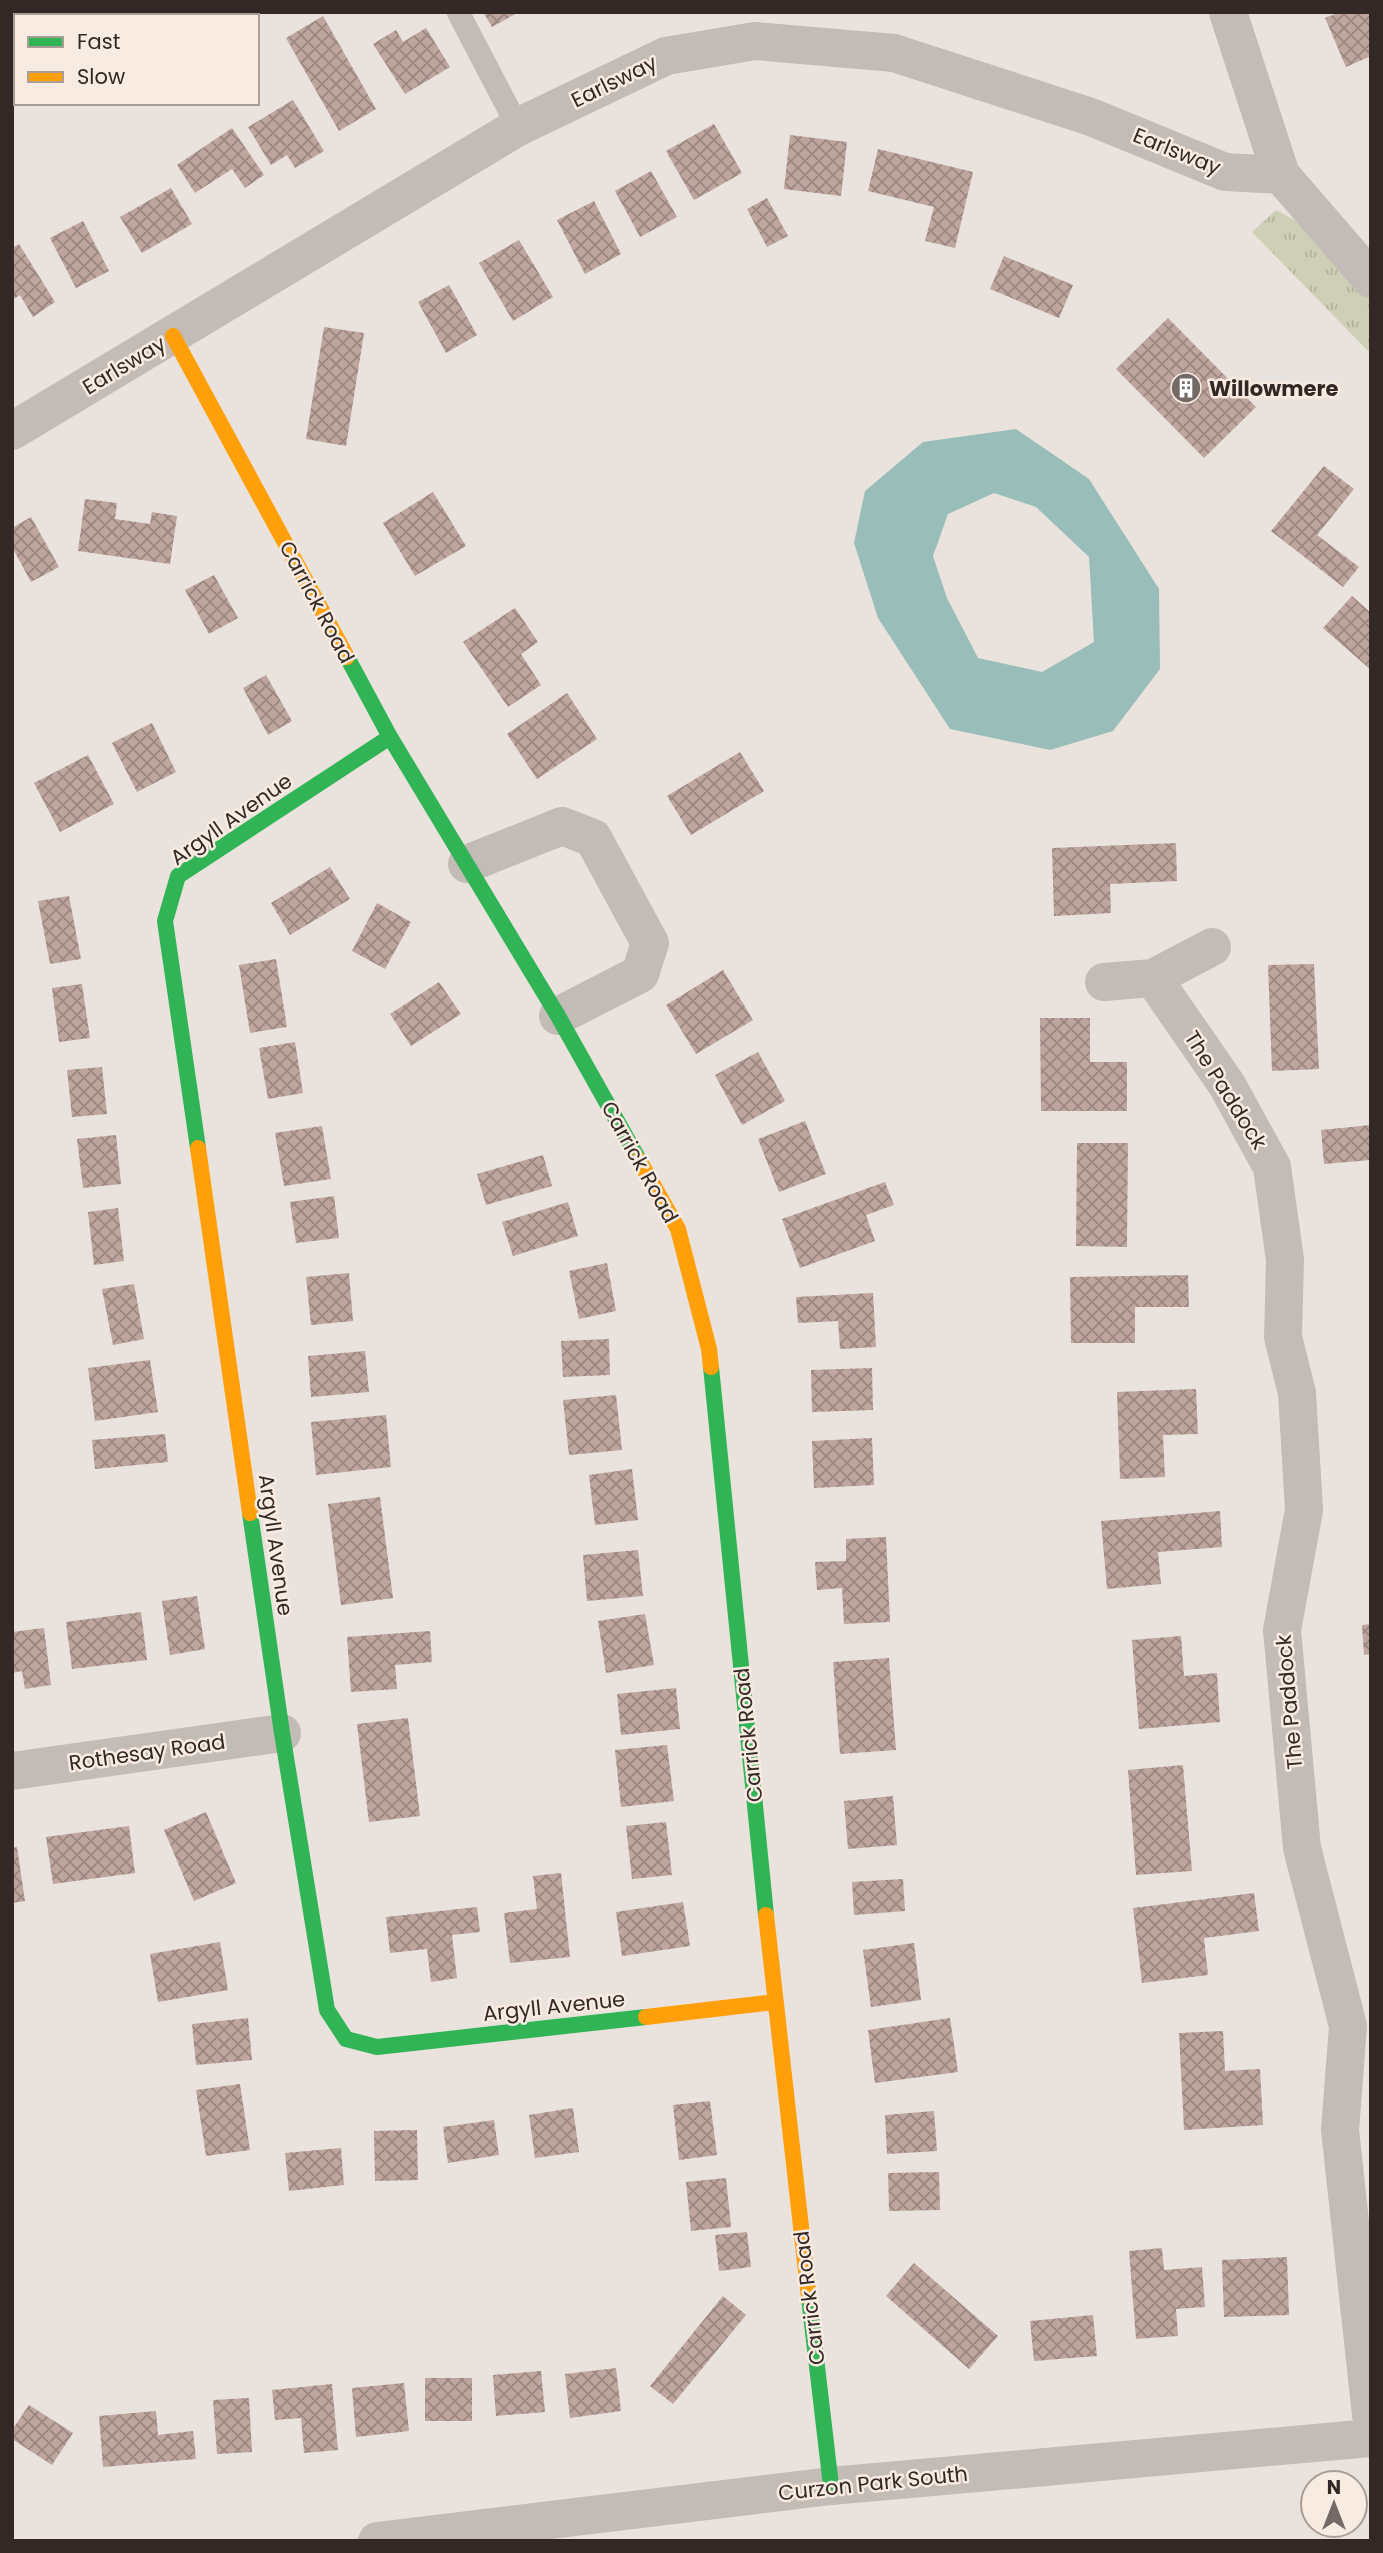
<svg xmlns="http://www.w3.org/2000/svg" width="1383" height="2553" font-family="Poppins,sans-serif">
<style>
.grass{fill:url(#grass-tufts)}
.water{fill:#99bdb9;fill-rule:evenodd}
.building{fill:url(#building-cross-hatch)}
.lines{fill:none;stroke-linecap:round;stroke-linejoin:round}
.lane{stroke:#c3bbb6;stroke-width:23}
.street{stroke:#c3bbb6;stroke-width:38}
.fast{stroke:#30b455;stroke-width:16}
.slow{stroke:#ff9f0a;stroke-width:16}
.labels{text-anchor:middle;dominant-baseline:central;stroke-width:5;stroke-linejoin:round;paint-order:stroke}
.street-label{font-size:21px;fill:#332825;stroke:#f8ece2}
.poi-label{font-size:21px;font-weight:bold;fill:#332825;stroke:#f8ece2;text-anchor:start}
</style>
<defs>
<pattern id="grass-tufts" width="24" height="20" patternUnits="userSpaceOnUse" patternTransform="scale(1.75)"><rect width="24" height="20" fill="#cdcfb6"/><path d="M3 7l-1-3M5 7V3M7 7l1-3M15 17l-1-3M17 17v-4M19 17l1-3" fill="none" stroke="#b0b29c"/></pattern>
<pattern id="building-cross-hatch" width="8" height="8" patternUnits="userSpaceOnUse" patternTransform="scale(1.75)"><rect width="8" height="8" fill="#bea59e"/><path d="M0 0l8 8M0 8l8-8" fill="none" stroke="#9b8681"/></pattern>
</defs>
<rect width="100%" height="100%" fill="#eae3dd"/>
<!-- grass -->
<path class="grass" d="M1276 210 1320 234 1371 295V349L1368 351 1252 232Z"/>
<!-- water -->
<path class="water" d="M1016 429 1089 479 1159 589 1160 669 1113 731 1050 750 950 729 878 618 854 543 865 491 923 442ZM994 493 1036 507 1089 557 1094 642 1042 672 978 658 947 598 933 556 948 514Z"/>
<!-- building -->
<path class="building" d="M483 12H519L492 27Z
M1340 12H1371V56L1346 67 1325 18Z
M323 16 376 109 339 131 286 38Z
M426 28 450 67 405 94 373 44 396 30 403 42Z
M293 100 324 151 295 168 287 155 271 165 248 127Z
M714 124 742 173 694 200 666 151Z
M232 128 264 175 245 188 232 169 195 193 177 165Z
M790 135 847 142 841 196 784 189Z
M878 149 973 172 955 248 925 241 934 207 868 191Z
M651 171 677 217 640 237 615 191Z
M171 188 192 224 142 253 120 217Z
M767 198 788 236 767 247 747 209Z
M594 201 621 254 585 274 557 220Z
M83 221 109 271 76 288 50 238Z
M519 240 553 297 513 321 479 263Z
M19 244 55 302 33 317 20 295 12 300V248Z
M1004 256 1073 285 1059 318 990 289Z
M449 285 477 335 446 353 418 302Z
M1168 318 1256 407 1204 458 1116 369Z
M324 327 364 333 346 446 306 439Z
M1324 466 1354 489 1317 535 1359 567 1343 587 1271 531Z
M433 492 466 546 415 576 383 523Z
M85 499 117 503 115 519 150 524 152 512 177 516 170 564 78 551Z
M31 517 59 567 31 582 12 547V528Z
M214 575 238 618 209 634 185 590Z
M1352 596 1371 613V670L1323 628Z
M515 608 538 642 521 654 541 685 508 707 463 642Z
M266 675 292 721 268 735 243 688Z
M567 693 597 739 537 779 507 734Z
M152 723 176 772 137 792 112 743Z
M740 752 764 791 691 835 667 796Z
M88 755 114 804 60 832 34 783Z
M1176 843 1177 881 1110 884 1111 913 1054 916 1052 848Z
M330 867 350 899 290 935 271 903Z
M69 896 81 959 50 964 38 901Z
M377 903 411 922 385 969 352 951Z
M276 959 287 1027 250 1033 239 965Z
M1314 964 1319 1069 1272 1071 1268 965Z
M723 970 753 1020 696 1054 666 1005Z
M439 982 461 1014 411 1046 390 1014Z
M82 984 90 1038 59 1042 52 988Z
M1040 1018H1090V1062H1127V1111H1041Z
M295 1042 303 1093 268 1099 259 1048Z
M758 1052 785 1101 742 1125 715 1075Z
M102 1067 107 1114 72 1117 67 1070Z
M805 1121 826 1174 779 1192 758 1139Z
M1371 1125V1160L1324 1164 1321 1130Z
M322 1126 331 1179 284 1186 275 1133Z
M116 1135 121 1184 83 1188 77 1139Z
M1077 1143H1128L1127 1247 1076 1246Z
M543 1155 552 1186 486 1205 477 1174Z
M885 1182 894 1205 866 1215 875 1241 800 1268 782 1219Z
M334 1196 339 1238 296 1243 290 1202Z
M568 1202 578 1236 513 1256 502 1222Z
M118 1208 124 1261 94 1265 88 1212Z
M607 1263 616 1311 579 1319 569 1271Z
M349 1273 353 1321 311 1325 306 1277Z
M1188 1275 1189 1307H1135V1343H1071L1070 1277Z
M134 1284 144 1339 113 1345 102 1289Z
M873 1293 876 1347 840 1349 838 1321 798 1323 796 1297Z
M609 1339 610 1375 563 1377 561 1341Z
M365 1351 369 1392 311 1397 308 1356Z
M150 1360 158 1412 95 1421 88 1368Z
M872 1368 873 1410 812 1412 811 1370Z
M1196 1389 1198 1434 1163 1435 1165 1477 1120 1479 1117 1392Z
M616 1395 622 1450 569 1455 563 1400Z
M386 1415 391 1467 316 1475 311 1422Z
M165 1434 168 1462 95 1469 92 1440Z
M872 1438 874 1485 814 1488 812 1441Z
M632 1469 638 1520 595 1525 589 1475Z
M380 1497 393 1598 341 1605 328 1504Z
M1220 1511 1222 1547 1158 1552 1161 1584 1107 1589 1101 1521Z
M886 1537 890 1622 844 1624 842 1588 817 1590 815 1562 846 1561V1539Z
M638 1550 643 1596 587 1601 583 1555Z
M197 1596 205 1649 170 1655 162 1601Z
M141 1612 147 1660 72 1669 66 1622Z
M645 1614 654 1665 606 1673 598 1621Z
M1371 1624V1654L1364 1655 1362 1625Z
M44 1628 51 1685 25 1689 22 1671 12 1673V1632Z
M430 1631 432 1662 395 1665 397 1689 351 1692 347 1637Z
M1181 1636 1184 1676 1217 1673 1220 1722 1139 1729 1132 1640Z
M889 1658 896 1750 840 1754 833 1662Z
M676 1688 680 1729 621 1735 617 1694Z
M408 1718 420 1816 369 1822 357 1724Z
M667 1745 674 1801 621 1807 615 1750Z
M1183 1765 1192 1871 1136 1875 1128 1770Z
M893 1796 897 1845 848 1849 844 1801Z
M206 1812 236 1883 194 1901 164 1830Z
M666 1822 672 1875 632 1879 626 1826Z
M129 1826 135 1873 53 1884 46 1837Z
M17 1847 25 1901 12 1903V1848Z
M561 1873 570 1957 510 1963 504 1913 537 1909 533 1876Z
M903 1879 905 1911 854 1915 852 1882Z
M1254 1893 1259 1931 1204 1938 1208 1975 1142 1983 1133 1908Z
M683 1902 690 1946 622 1956 616 1912Z
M477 1907 480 1932 452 1935 457 1978 431 1982 427 1949 390 1953 386 1917Z
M220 1942 228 1990 158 2002 150 1954Z
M914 1943 921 2000 871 2007 863 1950Z
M248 2018 252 2060 196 2065 192 2024Z
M950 2018 958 2072 875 2083 868 2030Z
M1223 2031 1225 2071 1260 2069 1263 2125 1184 2130 1179 2033Z
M240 2084 250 2150 206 2156 196 2090Z
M710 2101 717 2155 679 2160 673 2105Z
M573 2108 579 2152 535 2158 529 2115Z
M934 2111 937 2151 887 2154 885 2115Z
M494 2120 499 2155 448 2163 443 2127Z
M417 2130 418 2180 375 2181 374 2131Z
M341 2148 344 2185 289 2191 285 2153Z
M939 2172 940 2210 889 2211 888 2173Z
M726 2178 731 2227 691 2231 686 2182Z
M747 2232 751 2267 719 2271 715 2235Z
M1162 2248 1164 2270 1202 2267 1205 2307 1176 2309 1178 2336 1136 2339 1129 2251Z
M1287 2257 1289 2315 1224 2317 1222 2260Z
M914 2263 998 2336 969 2369 886 2296Z
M723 2296 746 2315 673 2404 650 2386Z
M1093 2315 1097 2356 1034 2361 1030 2321Z
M616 2368 621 2411 570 2418 565 2374Z
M541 2371 545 2412 496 2416 493 2375Z
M425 2378H472V2421H425Z
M404 2383 409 2431 356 2437 352 2388Z
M332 2384 338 2450 304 2453 301 2418 275 2420 272 2390Z
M249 2398 252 2452 217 2454 213 2400Z
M29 2405 73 2433 52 2465 12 2439V2430Z
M156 2411 158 2435 193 2431 196 2459 103 2467 99 2416Z"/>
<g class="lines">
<!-- lane -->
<path class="lane" d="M458 12 518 127"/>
<!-- street -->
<path class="street" d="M1228 12 1281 175 1371 279
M12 431 518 127 666 56 755 41 894 53 1091 117 1225 172 1281 175
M467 864 562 826 593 838 650 943 640 974 558 1016
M1153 978 1227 1085 1272 1167 1285 1260 1283 1337 1297 1393 1304 1510 1282 1630 1302 1848 1348 2026 1340 2130 1371 2415
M1104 982 1153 978 1212 947
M12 1771 282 1733
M377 2541 831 2486 1371 2438"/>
<!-- fast -->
<path class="fast" d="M347 657 390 737 558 1016 639 1160
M198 1148 165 921 178 876 390 737
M711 1367 766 1915
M250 1513 282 1733 327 2010 346 2039 377 2047 646 2017
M809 2298 831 2486"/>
<!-- slow -->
<path class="slow" d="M173 336 347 657
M198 1148 250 1513
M639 1160 678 1229 709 1349 711 1367
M766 1915 809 2298
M646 2017 775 2002"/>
</g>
<!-- icons -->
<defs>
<g id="building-disc" transform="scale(1.575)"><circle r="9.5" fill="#736965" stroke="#f8ece2"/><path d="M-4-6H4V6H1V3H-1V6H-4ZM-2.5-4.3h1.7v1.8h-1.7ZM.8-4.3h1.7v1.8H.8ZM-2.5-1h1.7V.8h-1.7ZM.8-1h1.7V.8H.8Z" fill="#fff"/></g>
</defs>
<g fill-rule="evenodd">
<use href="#building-disc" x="1186" y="388"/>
</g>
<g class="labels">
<!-- street labels -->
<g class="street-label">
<text transform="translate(614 81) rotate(-26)">Earlsway</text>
<text transform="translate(1177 151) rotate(22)">Earlsway</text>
<text transform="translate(124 365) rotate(-31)">Earlsway</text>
<text transform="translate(317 602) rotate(62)">Carrick Road</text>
<text transform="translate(231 819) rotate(-35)">Argyll Avenue</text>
<text transform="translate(1226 1090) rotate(58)">The Paddock</text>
<text transform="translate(640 1162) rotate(61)">Carrick Road</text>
<text transform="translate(276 1545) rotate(82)">Argyll Avenue</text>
<text transform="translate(1289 1702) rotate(-95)">The Paddock</text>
<text transform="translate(748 1735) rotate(-96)">Carrick Road</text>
<text transform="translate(147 1752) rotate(-8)">Rothesay Road</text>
<text transform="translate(554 2006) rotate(-6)">Argyll Avenue</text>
<text transform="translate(809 2298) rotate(-97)">Carrick Road</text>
<text transform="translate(873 2483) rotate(-6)">Curzon Park South</text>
</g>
<!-- poi labels -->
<g class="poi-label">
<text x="1209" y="388">Willowmere</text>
</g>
</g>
<!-- border -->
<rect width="1383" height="2553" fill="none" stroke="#332825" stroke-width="28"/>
<!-- legend -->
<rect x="14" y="14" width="245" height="91" fill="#f8ece2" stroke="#a99e96" stroke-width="2"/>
<rect x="28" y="37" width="35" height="10" fill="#30b455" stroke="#a99e96" stroke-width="2"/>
<text x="77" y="49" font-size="21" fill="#332825">Fast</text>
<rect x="28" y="72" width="35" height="10" fill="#ff9f0a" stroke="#a99e96" stroke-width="2"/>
<text x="77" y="84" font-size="21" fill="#332825">Slow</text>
<!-- north arrow -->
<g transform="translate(1334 2504)"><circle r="33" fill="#f8ece2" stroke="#a99e96" stroke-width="2"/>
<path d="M0-5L12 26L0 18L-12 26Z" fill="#736965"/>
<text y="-10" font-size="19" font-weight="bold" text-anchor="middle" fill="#332825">N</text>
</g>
</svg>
